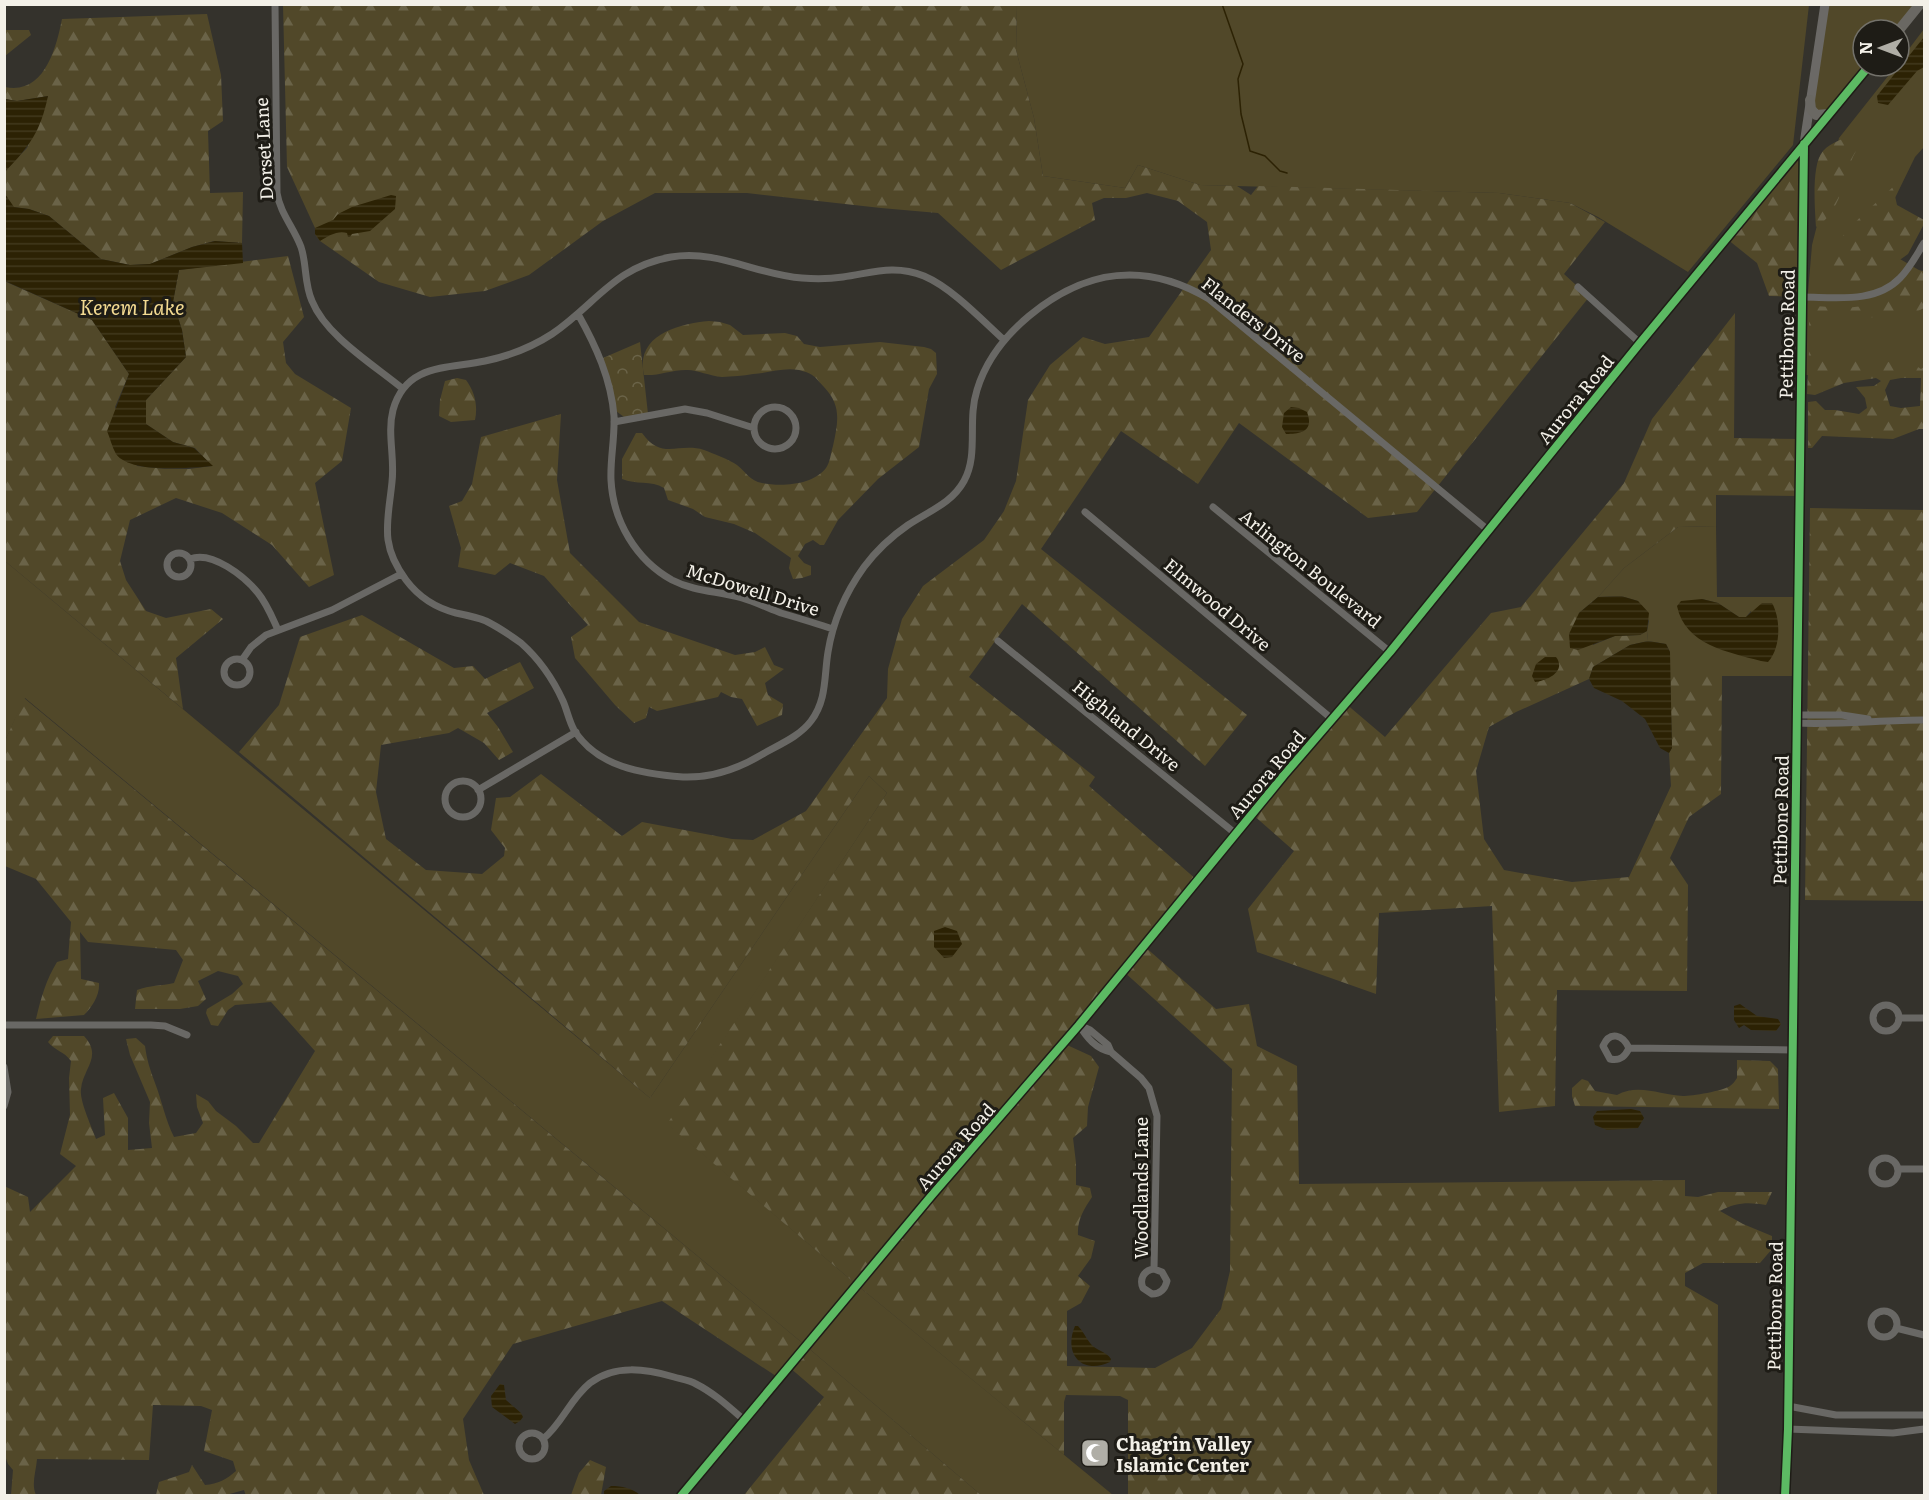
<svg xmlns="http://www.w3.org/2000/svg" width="1929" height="1500" font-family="Literata,serif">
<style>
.grass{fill:#514829;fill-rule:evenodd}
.forest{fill:url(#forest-firs);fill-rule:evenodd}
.park{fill:url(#park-crowns)}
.water{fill:url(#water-rules)}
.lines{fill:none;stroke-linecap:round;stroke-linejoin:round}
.stream{stroke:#2c2204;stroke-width:1.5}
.street{stroke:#696865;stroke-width:7}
.secondary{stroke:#6b6966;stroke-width:9}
.primary{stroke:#6a6863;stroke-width:10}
.cycleway-casing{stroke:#1e1c16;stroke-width:11}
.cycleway{stroke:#5cba63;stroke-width:8}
.labels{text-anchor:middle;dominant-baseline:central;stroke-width:6;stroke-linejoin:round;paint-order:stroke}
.street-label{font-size:18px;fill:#f3f0e8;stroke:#1e1c16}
.poi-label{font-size:18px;font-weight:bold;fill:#f3f0e8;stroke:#1e1c16;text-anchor:start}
.water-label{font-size:20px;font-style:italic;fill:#f3da91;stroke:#1e1c16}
</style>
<defs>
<pattern id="forest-firs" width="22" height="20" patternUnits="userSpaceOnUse" patternTransform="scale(1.5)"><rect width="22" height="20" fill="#514829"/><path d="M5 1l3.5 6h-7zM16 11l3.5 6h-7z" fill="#6a6348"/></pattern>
<pattern id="park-crowns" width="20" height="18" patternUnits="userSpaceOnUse" patternTransform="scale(1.5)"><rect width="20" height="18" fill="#514829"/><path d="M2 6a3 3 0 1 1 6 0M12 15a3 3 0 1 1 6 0" fill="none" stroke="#6a6348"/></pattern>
<pattern id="water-rules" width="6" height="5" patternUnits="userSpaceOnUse" patternTransform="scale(1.5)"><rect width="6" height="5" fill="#2c2204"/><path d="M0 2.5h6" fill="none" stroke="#41381c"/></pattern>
</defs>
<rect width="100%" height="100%" fill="#34322c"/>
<!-- grass -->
<path class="grass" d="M1017 5H1809L1793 145 1688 272 1598 217 1570 203 1499 193 1200 185 1138 165 1125 188 1043 176 1034 118 1016 50Z
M1825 5H1920L1899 30H1863V66L1834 108 1813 113Z
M1924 29V147L1915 157 1895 198 1888 252 1924 273V371L1921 376 1801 375 1812 245 1839 138 1896 66H1899V62Z
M1716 526 1717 597H1798L1797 676H1670V652L1666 644 1648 641 1647 631 1649 621 1638 601 1621 596 1598 597 1624 568 1678 527ZM1702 599 1718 603 1739 617H1746L1751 611 1761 661Z
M5 561 650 1098 869 776 887 793 668 1124 857 1285 1113 1495H981L806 1346 25 698 5 741Z"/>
<!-- forest -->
<path class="forest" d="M283 5H1017L1016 50 1034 118 1043 176 1125 188 1138 165 1200 185 1237 186 1251 195 1258 186 1499 193 1570 203 1605 222 1564 274 1589 297 1417 512 1368 518 1239 423 1198 484 1121 431 1041 549 1247 715 1205 766 1022 604 969 677 1095 777 1089 786 1197 880 1144 946 1216 1009 1249 1004 1257 1046 1297 1066 1299 1184 1685 1180V1196L1698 1197 1718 1192H1772L1766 1205C1749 1202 1736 1202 1720 1211L1743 1224 1772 1236V1249L1760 1263H1703L1685 1273V1286L1718 1305 1717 1495H1128V1400L1120 1396 1066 1395 1064 1402V1455L857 1285 667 1124 887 793 869 776 650 1098 239 752 279 705 300 637 362 615 454 668 473 666 485 679 520 662 534 688 487 713 498 727 513 752 499 760 484 743 458 728 449 733 381 745 376 792 386 839 426 870 482 874 504 856 505 848 491 830 496 798 510 797 541 774 622 836 642 822 732 839 753 840 806 811 887 698 888 669 902 619 923 586 984 540 1004 511 1016 481 1028 400 1050 365 1083 337 1105 344 1149 337 1211 250 1207 222 1178 201 1147 193 1126 198H1104L1092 203 1095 220 1001 270 938 213 881 208 747 193H655L603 221 529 275 485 291 430 297 379 282 320 241 315 234V228L287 167ZM1123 971 1232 1069 1230 1271 1221 1309 1192 1348 1155 1368 1067 1366V1311L1081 1303 1090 1286 1078 1276 1091 1258 1095 1241 1078 1235C1077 1220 1084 1209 1092 1197L1090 1188 1076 1185V1163L1073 1138 1087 1126 1088 1107 1099 1067 1091 1056 1067 1045Z
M207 14 221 75 223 121 208 131 210 193 243 192 242 243 214 241 192 247 150 264 130 265 101 259 49 216 29 209 13 207 5 194 4 172 27 148 48 96 17 101 5 99V87C44 95 56 49 62 19Z
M5 30H29L31 35 5 56Z
M1858 134 1860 143C1857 150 1852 157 1850 165 1843 186 1837 215 1816 227 1815 210 1811 164 1823 151 1831 142 1847 137 1858 134Z
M1804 144 1801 297 1769 296 1757 263 1727 239Z
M1893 187 1897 205 1924 220V224L1908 254 1890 267 1850 285 1836 283 1824 271C1831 239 1870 209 1893 187Z
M288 256 304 317 283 342 286 363 295 374 351 408 342 461 315 483 334 575 309 587 272 545 222 513 176 498 130 520 120 561 126 580 146 611 166 618 211 609 223 619 176 658 183 709 5 561 4 281 92 320 129 374 115 407 137 466 165 469H189L212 466 195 448 173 442 146 424V400L186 357 182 330 173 302 179 270Z
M1916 270 1924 271V308L1910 315 1844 319 1835 311 1837 309 1872 305 1897 290Z
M1815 306 1830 307 1833 314 1831 320 1820 323 1815 333 1814 344 1809 341V309Z
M1735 313 1734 438 1800 439 1799 496 1716 495V526L1678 527 1624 568 1598 597 1579 613 1593 645 1615 636 1640 635 1647 631 1648 641 1630 645 1593 667 1589 679 1516 712 1489 727 1476 771 1484 839 1504 870 1572 882 1629 877 1671 786 1669 753 1672 748 1670 676H1722L1721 794 1689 817 1670 858 1688 885 1687 991 1557 990 1555 1106 1499 1112 1492 906 1379 913 1376 994 1257 952 1248 909 1294 851 1252 814 1345 703 1385 737 1491 613 1521 607 1624 483 1652 419Z
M709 321 720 322 730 325 743 335 785 333 797 336 804 344 820 347 880 342 924 347 931 349 936 353 937 374 929 389 919 447 878 479 838 520 824 545H820L813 540 805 544 798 556 804 563 811 566V575L802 578 793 579 789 568 791 558 755 533 734 524 705 517 693 509 668 500 664 488C651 480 636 485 622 479V459L636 433H642C662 461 678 442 704 450 712 453 730 460 737 465 746 472 750 481 762 483 782 487 813 485 826 468 830 463 831 452 833 446 838 422 842 406 824 387 814 376 814 374 799 370 783 367 769 373 753 374 743 376 732 376 722 377 710 376 697 370 688 370 674 369 659 376 644 375 635 335 678 324 709 321Z
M1809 350 1826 361 1838 360 1912 363 1921 369 1924 367V429H1919L1893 439 1822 436 1812 448H1808V402L1816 401 1825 410H1835L1859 414 1867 408 1865 398 1856 387 1874 386 1881 381 1876 378 1844 383 1815 395 1807 394ZM1901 378H1921L1920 406 1901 408 1890 406 1885 390 1890 380Z
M457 378 466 380C475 392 478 406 475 420L451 422 439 416 440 400 445 381Z
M561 414 557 480 570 553 639 622 735 655 755 652 765 647 774 665 784 669 765 683 768 695 783 704 782 715 757 726 742 699 731 697 721 692 718 697 657 711 649 707 646 718 634 723 615 705 575 658 571 637 588 625 544 576 510 563 495 575 458 567 461 548 449 506 462 501 472 484 481 437Z
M1810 508 1924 510V901L1805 900Z
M24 698 806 1346 981 1495H744L824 1397 789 1367 779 1378 662 1301 513 1344 463 1419 469 1460 484 1495 246 1496 244 1490 226 1495H156L159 1482 189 1472 192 1465 205 1485C218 1484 227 1479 236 1471L233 1461 204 1451 212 1410 201 1406 153 1405 149 1460 37 1459C36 1472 31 1484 36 1495H11L13 1470 8 1464 4 1453V1186L28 1197 30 1212 76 1166 60 1154 70 1115 69 1078 71 1061C64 1051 55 1051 48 1042L53 1036H84C103 1057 83 1068 81 1089 79 1100 92 1128 96 1139L105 1135 103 1098 114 1093 128 1118V1150L152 1148 149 1123 150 1102 130 1055 126 1039 136 1038 145 1046C147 1061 150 1069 155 1083 162 1101 165 1119 174 1137L196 1133 203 1123 197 1107 196 1094 208 1101 216 1111 236 1126 253 1143H259L315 1051 271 1002 235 1005 228 1010 218 1026 211 1025 206 1013 207 1009 232 994 243 984 238 976 218 971 198 981 206 999 198 1006 180 1009H135L137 990C150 985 161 986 174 983L183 960 176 950 88 942 80 932 81 979 99 983C100 995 92 1007 84 1015L36 1019C41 998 46 980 57 962L68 959 71 922 36 879 5 866V741Z
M1737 1060 1770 1061 1778 1069 1779 1109 1575 1106 1572 1096V1088L1582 1079 1588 1081 1595 1091 1617 1095C1638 1083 1661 1095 1683 1096 1692 1096 1723 1091 1730 1086 1733 1084 1735 1081 1737 1078Z
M590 1460 606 1467 601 1495H571L579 1473Z"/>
<!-- park -->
<path class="park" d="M640 342 648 414 624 417 616 411 609 376 603 358Z"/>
<!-- water -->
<path class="water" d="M1924 37V67L1917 71 1888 105 1878 103 1877 96Z
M48 96C40 133 30 145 5 172V99L17 101Z
M5 194 14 207 29 209 49 216 101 259 130 265 150 264 192 247 215 241 242 243 243 263 179 270 173 302 182 330 186 357 146 400V424L173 442 194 448 213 466C191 468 130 474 116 454 112 447 110 438 107 431L129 374 92 320 5 281Z
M391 195 396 196 395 209 370 231 352 234 350 237H348L347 233C338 230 328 236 320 241L315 234V228L333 220 338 214 352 207Z
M1291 407 1299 408 1307 412C1314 431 1302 434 1286 434L1282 427 1284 413Z
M1621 596 1638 601 1649 613 1647 631 1640 635 1615 636 1578 650 1570 648 1569 634 1579 613 1598 597Z
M1702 599 1718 603 1739 617H1746L1762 603H1772C1781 619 1781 648 1768 662L1761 661C1728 652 1685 645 1677 606L1681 601Z
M1648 641 1666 644 1670 652 1672 748 1669 753 1660 748 1645 719 1622 701 1594 688 1589 679 1593 667 1630 645Z
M1545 657H1556C1567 671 1547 681 1535 682L1532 676 1536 664Z
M945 927 957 931 962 944 952 957 944 958 934 947V931Z
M1740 1004 1757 1016 1778 1019 1781 1024 1776 1031 1751 1030 1744 1025 1739 1028 1734 1020V1006Z
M1631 1109 1640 1111 1644 1118 1638 1128 1607 1130 1595 1125 1593 1117 1597 1111Z
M1075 1326H1078C1083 1331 1086 1338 1090 1343 1096 1351 1106 1351 1111 1359L1110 1362C1082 1375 1063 1354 1075 1326Z
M500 1384 504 1385 506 1400 521 1413 523 1417 520 1421 515 1424 492 1407 491 1396Z
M611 1486C622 1486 632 1488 640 1495H604V1491Z"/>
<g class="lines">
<!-- stream -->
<path class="stream" d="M1222 4 1243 64 1238 79 1241 114 1250 151 1265 156 1280 171 1287 173"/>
<!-- street -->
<path class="street" d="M275 4 277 193C280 213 294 228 301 247 307 265 304 283 312 301 326 336 374 365 403 389
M1578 287 1640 343
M1801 297C1835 297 1875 304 1900 278 1910 268 1917 254 1924 243
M578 314C596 346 611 379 614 416 615 438 610 459 611 480 613 521 636 560 672 580 695 592 719 591 742 598 755 602 768 608 781 613 798 618 815 623 833 629
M1004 340C981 319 952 288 924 276 894 264 872 273 843 277 829 279 815 279 802 278 757 275 717 249 671 257 614 267 596 304 552 334 532 347 509 356 485 361 448 369 406 363 393 410 387 433 395 458 392 482 388 522 379 544 406 580 418 596 436 608 456 613 466 615 476 617 486 621 498 627 510 635 521 643 539 659 553 679 563 701 567 710 569 721 574 730 597 767 643 774 683 777 712 778 736 770 761 755 778 745 799 737 811 721 827 700 824 676 828 652 833 621 846 592 864 567 876 551 892 536 908 525 929 511 952 503 964 481 979 454 967 421 977 390 986 360 1005 336 1029 316 1086 269 1145 261 1209 299L1488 530
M754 428a21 21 0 1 1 42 0a21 21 0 1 1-42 0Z
M614 422 685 409 707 413 754 428
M1213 507 1390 652
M1085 512 1332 719
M167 565a12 12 0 1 1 24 0a12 12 0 1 1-24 0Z
M190 559C212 550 245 577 258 593 267 604 272 617 278 630
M998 641 1236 834
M224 672a13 13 0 1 1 26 0a13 13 0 1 1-26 0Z
M242 660 251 647 266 635 332 610 401 574
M1797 715H1842L1868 719
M1796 723C1839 725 1882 720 1924 720
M445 799a18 18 0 1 1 36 0a18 18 0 1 1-36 0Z
M478 790 576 732
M1873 1018a13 13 0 1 1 26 0a13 13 0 1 1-26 0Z
M1899 1018H1924
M4 1025H151L165 1026 187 1035
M1629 1048C1625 1057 1620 1061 1610 1059L1603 1046C1610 1030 1623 1035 1629 1048L1793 1050
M1111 1052C1096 1049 1087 1038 1079 1025L1090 1030 1108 1045 1111 1052 1141 1078 1149 1088 1157 1116 1154 1269 1162 1272 1167 1281C1165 1289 1161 1294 1152 1294L1143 1288C1139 1279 1144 1270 1154 1269
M4 1067 8 1092 4 1106
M1872 1171a13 13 0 1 1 26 0a13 13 0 1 1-26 0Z
M1898 1169H1924
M1871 1324a13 13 0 1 1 26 0a13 13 0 1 1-26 0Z
M1896 1328 1924 1335
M1788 1406 1836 1415H1924
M1788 1429 1893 1433 1924 1429
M519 1446a13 13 0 1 1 26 0a13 13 0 1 1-26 0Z
M543 1439C562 1424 570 1399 590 1383 615 1364 646 1369 674 1377 681 1379 690 1380 696 1384 714 1393 729 1407 744 1420"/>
<!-- secondary -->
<path class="secondary" d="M1785 1496 1788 1429 1804 144 1825 4"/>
<!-- primary -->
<path class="primary" d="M1899 30 1920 4
M1810 100 1811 109 1816 115 1828 114
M681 1496 932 1195 1079 1025 1284 775 1390 652 1640 343 1869 66"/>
<!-- cycleway casing -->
<g class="cycleway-casing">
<path id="cycleway" d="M681 1496 932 1195 1079 1025 1284 775 1390 652 1640 343 1869 66
M1785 1496 1788 1429 1804 144"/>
</g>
<!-- cycleway -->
<use href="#cycleway" class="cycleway"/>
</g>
<!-- icons -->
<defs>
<g id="mosque-square" transform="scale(1.5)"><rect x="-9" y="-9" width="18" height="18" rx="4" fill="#b0aea6" stroke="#1e1c16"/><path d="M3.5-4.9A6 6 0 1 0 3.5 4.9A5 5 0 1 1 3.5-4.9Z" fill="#fff"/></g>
</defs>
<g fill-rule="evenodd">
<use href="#mosque-square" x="1095" y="1453"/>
</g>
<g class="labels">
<!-- street labels -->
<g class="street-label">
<text transform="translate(263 149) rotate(-93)">Dorset Lane</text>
<text transform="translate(1254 319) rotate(38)">Flanders Drive</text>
<text transform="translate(1786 334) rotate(-89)">Pettibone Road</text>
<text transform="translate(1575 399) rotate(-51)">Aurora Road</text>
<text transform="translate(1311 568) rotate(39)">Arlington Boulevard</text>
<text transform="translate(753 589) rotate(17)">McDowell Drive</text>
<text transform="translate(1218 604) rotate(40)">Elmwood Drive</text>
<text transform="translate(1127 725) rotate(39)">Highland Drive</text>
<text transform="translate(1266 774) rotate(-50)">Aurora Road</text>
<text transform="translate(1780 820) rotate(-89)">Pettibone Road</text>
<text transform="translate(955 1146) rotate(-49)">Aurora Road</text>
<text transform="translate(1140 1188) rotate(-90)">Woodlands Lane</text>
<text transform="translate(1774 1306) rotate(-89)">Pettibone Road</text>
</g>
<!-- poi labels -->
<g class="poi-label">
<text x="1116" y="1443">Chagrin Valley<tspan x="1116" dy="21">Islamic Center</tspan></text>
</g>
<!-- water labels -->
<g class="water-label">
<text x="132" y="306">Kerem Lake</text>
</g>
</g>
<!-- border -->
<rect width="1929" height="1500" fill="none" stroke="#f3f0e8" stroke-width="12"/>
<!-- north arrow -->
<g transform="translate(1881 48) rotate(270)"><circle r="28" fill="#1e1c16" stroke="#73716a" stroke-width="1.5"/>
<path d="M0-4.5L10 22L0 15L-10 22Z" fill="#b0aea6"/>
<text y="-9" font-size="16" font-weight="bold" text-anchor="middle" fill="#f3f0e8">N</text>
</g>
</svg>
